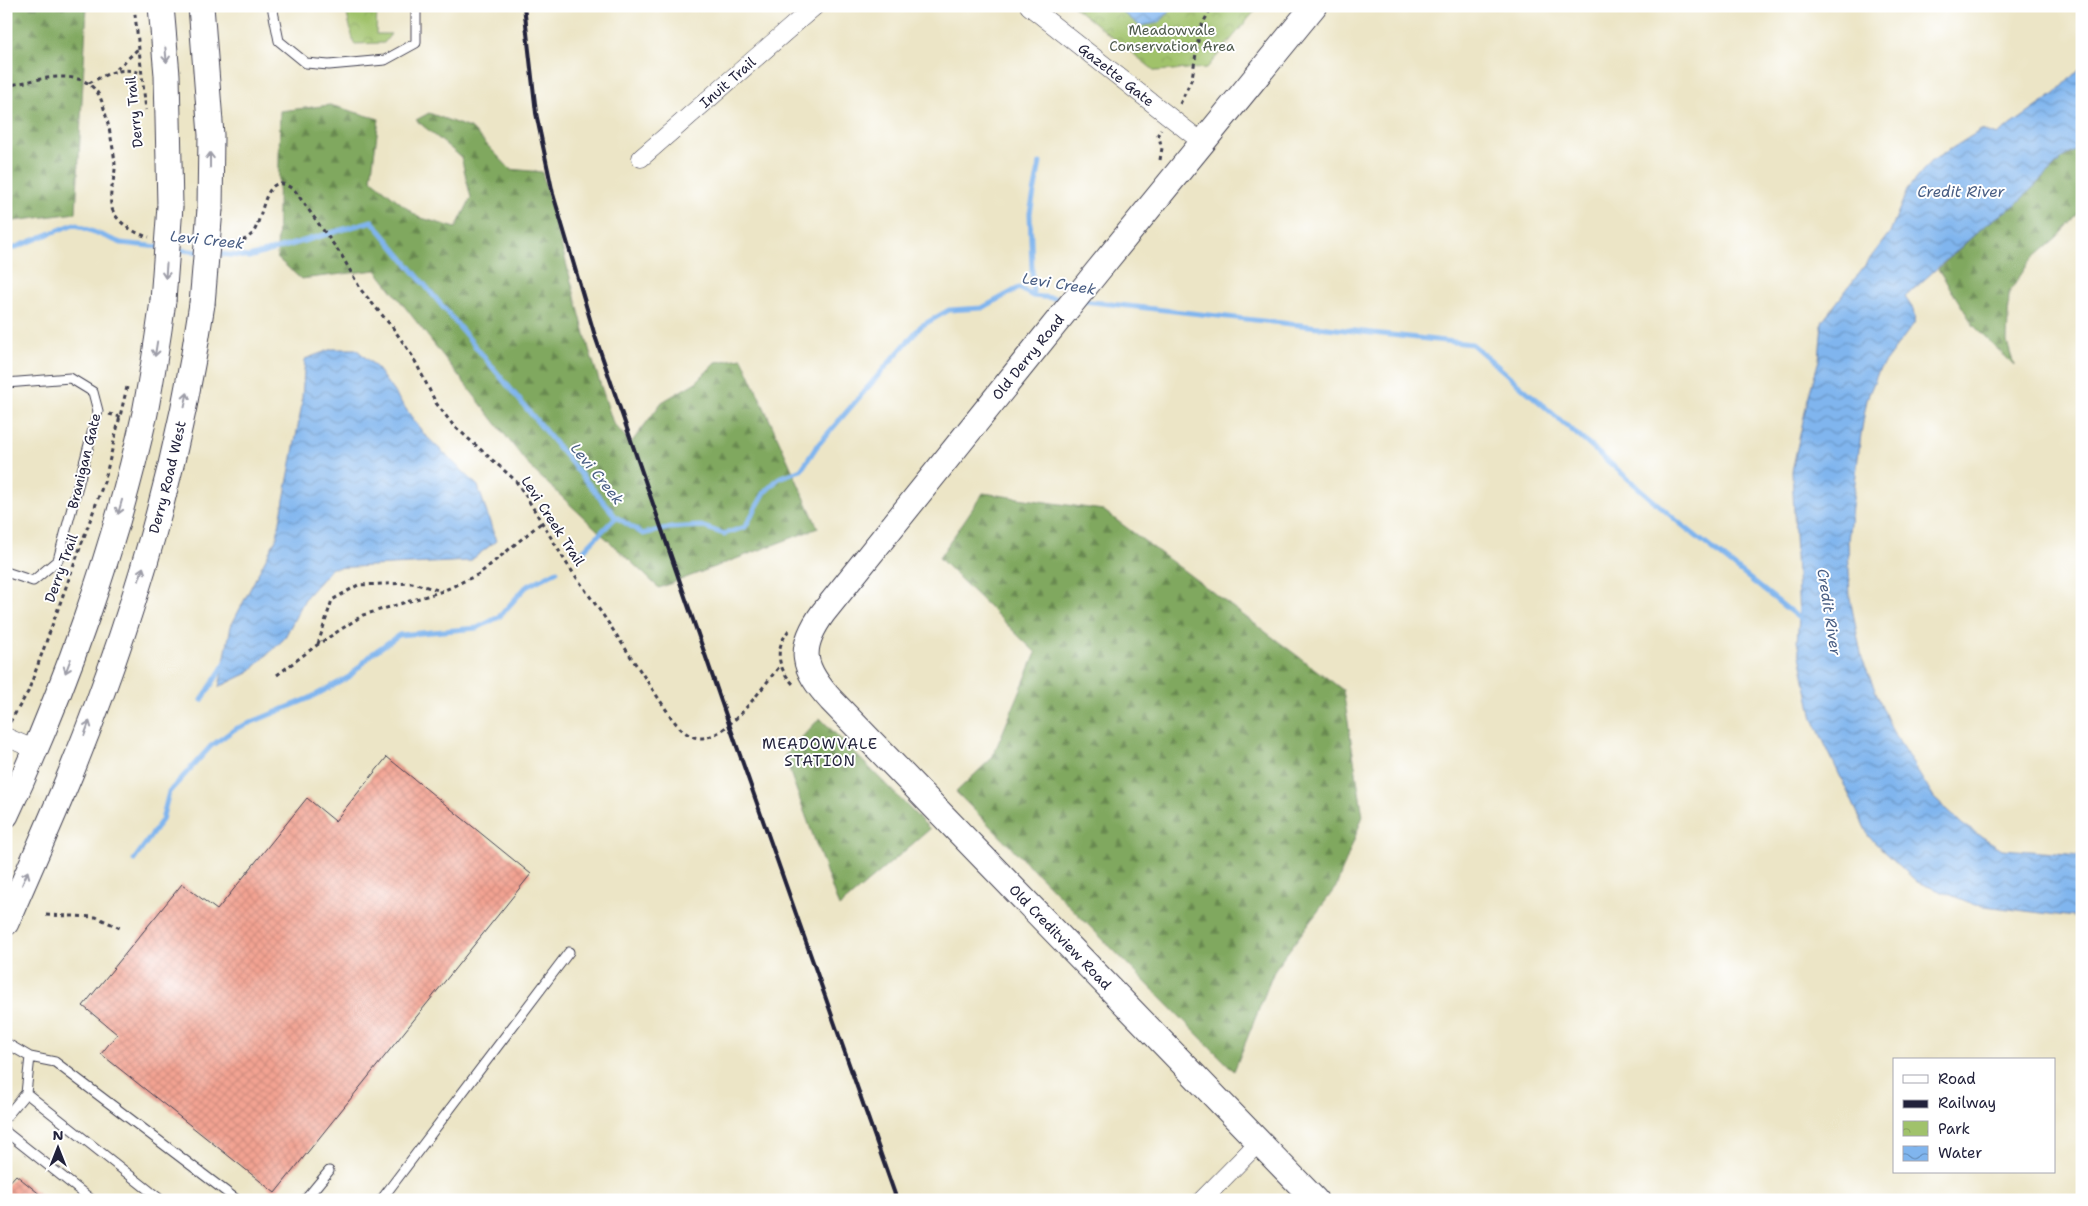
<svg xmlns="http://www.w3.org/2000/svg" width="2088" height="1206" font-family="'Shantell Sans',sans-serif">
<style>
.forest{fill:url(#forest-firs);stroke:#51654d}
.park{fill:url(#park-crowns);stroke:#617253}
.water{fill:url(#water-waves);stroke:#516c94}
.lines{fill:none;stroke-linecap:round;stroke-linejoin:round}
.stream{stroke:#80b5ee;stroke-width:5}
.building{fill:url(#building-cross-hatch)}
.lane-casing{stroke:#403f50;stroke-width:11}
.street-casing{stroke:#403f50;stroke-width:19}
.secondary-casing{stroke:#403f50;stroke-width:27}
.path{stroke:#403f50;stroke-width:3;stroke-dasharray:4 4;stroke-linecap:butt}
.lane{stroke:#fff;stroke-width:9}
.street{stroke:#fff;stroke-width:18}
.secondary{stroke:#fff;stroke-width:25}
.rail{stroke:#22223b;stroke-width:4}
.secondary-bridge-casing{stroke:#403f50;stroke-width:27;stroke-linecap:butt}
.secondary-bridge{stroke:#fff;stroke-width:25}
.oneway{stroke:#9c9ca7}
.labels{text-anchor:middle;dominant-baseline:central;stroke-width:4;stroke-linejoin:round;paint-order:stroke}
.park-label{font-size:14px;fill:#4e5a4c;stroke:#fff}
.street-label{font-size:14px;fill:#22223b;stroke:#fff}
.water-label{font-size:15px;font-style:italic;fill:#485d83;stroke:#fff}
.neighbourhood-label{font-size:15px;letter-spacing:1px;fill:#22223b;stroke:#fff}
</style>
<defs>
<pattern id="forest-firs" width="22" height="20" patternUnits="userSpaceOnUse" patternTransform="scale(1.25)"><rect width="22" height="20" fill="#80a85f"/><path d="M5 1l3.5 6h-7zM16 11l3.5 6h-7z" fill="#688850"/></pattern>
<pattern id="park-crowns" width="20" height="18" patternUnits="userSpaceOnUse" patternTransform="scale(1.25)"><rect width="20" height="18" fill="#a0c26b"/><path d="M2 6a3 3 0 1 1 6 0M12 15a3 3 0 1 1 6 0" fill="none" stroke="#8aa65e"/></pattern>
<pattern id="water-waves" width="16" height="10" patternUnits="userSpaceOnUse" patternTransform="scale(1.25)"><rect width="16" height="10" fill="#80b5ee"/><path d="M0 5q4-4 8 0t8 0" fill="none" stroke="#6893c2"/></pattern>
<pattern id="building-cross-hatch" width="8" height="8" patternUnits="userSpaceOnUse" patternTransform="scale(1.25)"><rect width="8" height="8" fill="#f3a392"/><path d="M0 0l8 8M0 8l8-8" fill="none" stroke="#d08c7f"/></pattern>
</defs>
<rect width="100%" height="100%" fill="#fff"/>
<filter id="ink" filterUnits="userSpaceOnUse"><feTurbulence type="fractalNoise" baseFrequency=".02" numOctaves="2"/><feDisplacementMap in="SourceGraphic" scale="10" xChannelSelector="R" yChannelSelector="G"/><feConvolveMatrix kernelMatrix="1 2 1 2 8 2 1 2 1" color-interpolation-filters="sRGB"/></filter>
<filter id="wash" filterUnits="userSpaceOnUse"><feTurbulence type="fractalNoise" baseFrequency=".0096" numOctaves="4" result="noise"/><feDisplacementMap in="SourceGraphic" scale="20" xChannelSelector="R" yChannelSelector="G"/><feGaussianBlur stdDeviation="1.12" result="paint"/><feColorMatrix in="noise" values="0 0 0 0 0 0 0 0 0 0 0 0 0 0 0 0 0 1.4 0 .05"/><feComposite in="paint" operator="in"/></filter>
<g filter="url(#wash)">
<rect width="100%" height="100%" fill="#ece5c6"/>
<!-- forest -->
<path class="forest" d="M6 6H87L76 213 6 222Z
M330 105 379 119 371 179 418 217 456 228 471 198 461 157 416 120 429 113 472 129 510 169 542 172 589 349 613 423 631 443 662 402 696 382 716 362 742 358 818 528 659 588 530 467 376 270 301 279 277 258 280 111Z
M2082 147V210L2057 238 2030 261 2009 293 2007 342 2014 365 1974 326 1938 269 1984 226 2016 204 2065 156Z
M983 493 1103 510 1343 690 1363 816 1336 887 1275 969 1234 1071 956 792 992 758 1036 653 939 558Z
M820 718 930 829 839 907 784 756Z"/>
<!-- park -->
<path class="park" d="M345 6H377L376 34H391L384 43 354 44Z
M1073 6H1259L1207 68 1155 71Z"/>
<!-- water -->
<path class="water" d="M1121 6H1174L1159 23 1140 26 1120 10Z
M2082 66V147L2065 156 2016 204 1984 226 1905 297 1913 309 1915 322 1879 370 1867 399 1861 434 1848 540 1850 598 1862 659 1892 730 1934 798 1963 825 2002 849 2082 855V918L1976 905 1917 882 1869 837 1813 719 1797 641 1799 618 1792 471 1808 398 1819 360 1822 322 1890 232 1908 188 1930 162 1981 130 1997 135 2055 94Z
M332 349H356L375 366 424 434 478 486 496 541 470 561 332 568 306 597 284 639 248 673 219 687 231 626 277 537 301 410 305 359Z"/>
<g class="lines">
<!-- stream -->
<path class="stream" d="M173 249 199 252
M6 251 74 224 121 243 159 247
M212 253 249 257 372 221 616 517 643 534 668 528 701 526 724 534 745 527 765 492 779 478 801 470 817 446 921 326 949 310 982 308 1019 288 1033 296 1064 299
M1033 296 1030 213 1040 163
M1083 301 1472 344 1677 521 1804 622
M581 553 616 517
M202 700 227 660
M134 860 162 820 169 792 211 746 235 729 310 698 349 677 373 653 399 635 477 628 499 617 526 587 557 571"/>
</g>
<g id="blocks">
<!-- building -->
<path class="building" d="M387 757 531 874 275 1193 101 1054 117 1034 83 1006 182 884 217 910 307 798 335 821Z
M16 1175 47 1200H6V1186Z"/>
</g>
</g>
<g filter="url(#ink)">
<use href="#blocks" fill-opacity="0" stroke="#403f50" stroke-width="1"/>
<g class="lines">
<!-- lane casing -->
<g class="lane-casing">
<path id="lane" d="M272 6 279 41 306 63 329 65 385 60 416 43V6
M6 383 70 378 93 392 98 411 58 560 33 581 6 572
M6 1043 30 1057 26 1093
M30 1057 55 1062 237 1200
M6 1117 26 1093 161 1200
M6 1132 92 1200
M305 1200 329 1171
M381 1200 569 952"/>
</g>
<!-- street casing -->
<g class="street-casing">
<g id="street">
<path id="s1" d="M1029 6 1203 143"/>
<path id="s2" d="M641 158 815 6"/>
<path d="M6 737 36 750"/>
<path d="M1202 1200 1259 1142"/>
</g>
</g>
<!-- secondary casing -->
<g class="secondary-casing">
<g id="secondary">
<path d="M161 6 167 75 170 206"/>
<path d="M201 6 211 135 210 209"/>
<path id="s3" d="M1314 6 1096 273 823 613C797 649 802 668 831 700L1315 1200"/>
<path d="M6 815C65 689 115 549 145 413 152 376 158 338 163 301"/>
<path id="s4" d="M6 923C28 872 51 821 72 770 133 620 179 463 202 304"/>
</g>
</g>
<!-- path -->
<path class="path" d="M134 6 146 110
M117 69 138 49
M89 83C107 74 120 66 141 73
M6 86C28 82 56 73 78 79 87 81 94 87 99 95 105 105 116 157 115 169 114 183 107 198 113 211 119 224 136 234 149 237
M1180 104 1192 78 1200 29 1212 6
M1160 160 1162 148 1158 134 1161 129
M227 244C236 244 245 241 252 234 265 219 263 164 295 191L342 256 361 290 393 328 413 357 436 403 453 425 515 480 524 493 567 564 603 615 671 717C677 725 684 734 694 737 724 747 763 685 780 666
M109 414 121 417
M789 630C774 649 777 667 793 684
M318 644 332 600 358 585 412 583 442 591
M277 675 317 645 363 615 443 591 479 574 541 523
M10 722 28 692 105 479 127 387
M46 915 96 917 120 928"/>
<!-- lane -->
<use href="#lane" class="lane"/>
<!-- street -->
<use href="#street" class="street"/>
<!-- secondary -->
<use href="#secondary" class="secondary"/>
<!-- rail -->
<path class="rail" d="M524 6 536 113 553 194 595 336 729 724 897 1200"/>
<!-- secondary-bridge casing -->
<g class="secondary-bridge-casing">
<path id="secondary-bridge" d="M163 301 170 206
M202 304 210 209"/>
</g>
<!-- secondary-bridge -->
<use href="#secondary-bridge" class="secondary-bridge"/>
</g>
<!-- one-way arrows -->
<defs><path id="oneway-shaft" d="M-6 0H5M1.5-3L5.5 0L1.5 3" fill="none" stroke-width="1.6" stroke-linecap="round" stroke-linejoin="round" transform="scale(1.25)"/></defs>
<g class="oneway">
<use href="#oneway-shaft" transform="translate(166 55) rotate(85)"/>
<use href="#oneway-shaft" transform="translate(210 160) rotate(-90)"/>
<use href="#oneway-shaft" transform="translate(166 271) rotate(94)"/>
<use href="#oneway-shaft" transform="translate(156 349) rotate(99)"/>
<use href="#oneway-shaft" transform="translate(186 400) rotate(-79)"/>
<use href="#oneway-shaft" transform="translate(120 507) rotate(106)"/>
<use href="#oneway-shaft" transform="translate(141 574) rotate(-72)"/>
<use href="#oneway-shaft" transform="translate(68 666) rotate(111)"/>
<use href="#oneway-shaft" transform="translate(87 728) rotate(-70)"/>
<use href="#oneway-shaft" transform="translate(25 878) rotate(-67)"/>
</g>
</g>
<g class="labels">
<!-- park labels -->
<g class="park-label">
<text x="1172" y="30">Meadowvale<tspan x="1172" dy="16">Conservation Area</tspan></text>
</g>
<!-- street labels -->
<g class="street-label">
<text stroke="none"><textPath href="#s1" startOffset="111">Gazette Gate</textPath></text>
<text stroke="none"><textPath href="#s2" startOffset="115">Inuit Trail</textPath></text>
<text transform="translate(134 112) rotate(-96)">Derry Trail</text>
<text transform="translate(1028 357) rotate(-51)">Old Derry Road</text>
<text transform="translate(84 461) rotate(-76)">Branigan Gate</text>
<text stroke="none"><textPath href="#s4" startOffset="475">Derry Road West</textPath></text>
<text transform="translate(553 521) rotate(57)">Levi Creek Trail</text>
<text transform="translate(61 568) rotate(-70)">Derry Trail</text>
<text stroke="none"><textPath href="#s3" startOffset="1209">Old Creditview Road</textPath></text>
</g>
<!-- water labels -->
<g class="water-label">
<text x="1961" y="192">Credit River</text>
<text transform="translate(207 240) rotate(6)">Levi Creek</text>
<text transform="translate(1059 284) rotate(9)">Levi Creek</text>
<text transform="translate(597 474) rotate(51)">Levi Creek</text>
<text transform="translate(1829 612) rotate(81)">Credit River</text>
</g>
<!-- neighbourhood labels -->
<g class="neighbourhood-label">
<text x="820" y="744">MEADOWVALE<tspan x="820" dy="17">STATION</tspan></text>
</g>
</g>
<!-- margin -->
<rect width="2088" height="1206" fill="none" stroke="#fff" stroke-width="25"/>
<!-- legend -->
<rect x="1893" y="1058" width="162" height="115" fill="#ffffff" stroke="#a7a7b1"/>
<rect x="1903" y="1075" width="25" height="8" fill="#ffffff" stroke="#a7a7b1"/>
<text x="1938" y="1084" font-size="15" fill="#22223b">Road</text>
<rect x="1903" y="1100" width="25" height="8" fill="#22223b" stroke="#a7a7b1"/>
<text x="1938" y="1108" font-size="15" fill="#22223b">Railway</text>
<rect x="1903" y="1121" width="25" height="15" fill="url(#park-crowns)" stroke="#a7a7b1"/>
<text x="1938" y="1134" font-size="15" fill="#22223b">Park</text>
<rect x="1903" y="1146" width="25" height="15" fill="url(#water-waves)" stroke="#a7a7b1"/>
<text x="1938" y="1158" font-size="15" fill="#22223b">Water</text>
<!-- north arrow -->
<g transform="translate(58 1148)" stroke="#ffffff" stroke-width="4" paint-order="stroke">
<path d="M0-4L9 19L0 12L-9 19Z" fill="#22223b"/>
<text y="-8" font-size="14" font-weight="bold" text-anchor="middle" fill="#22223b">N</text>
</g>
</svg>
